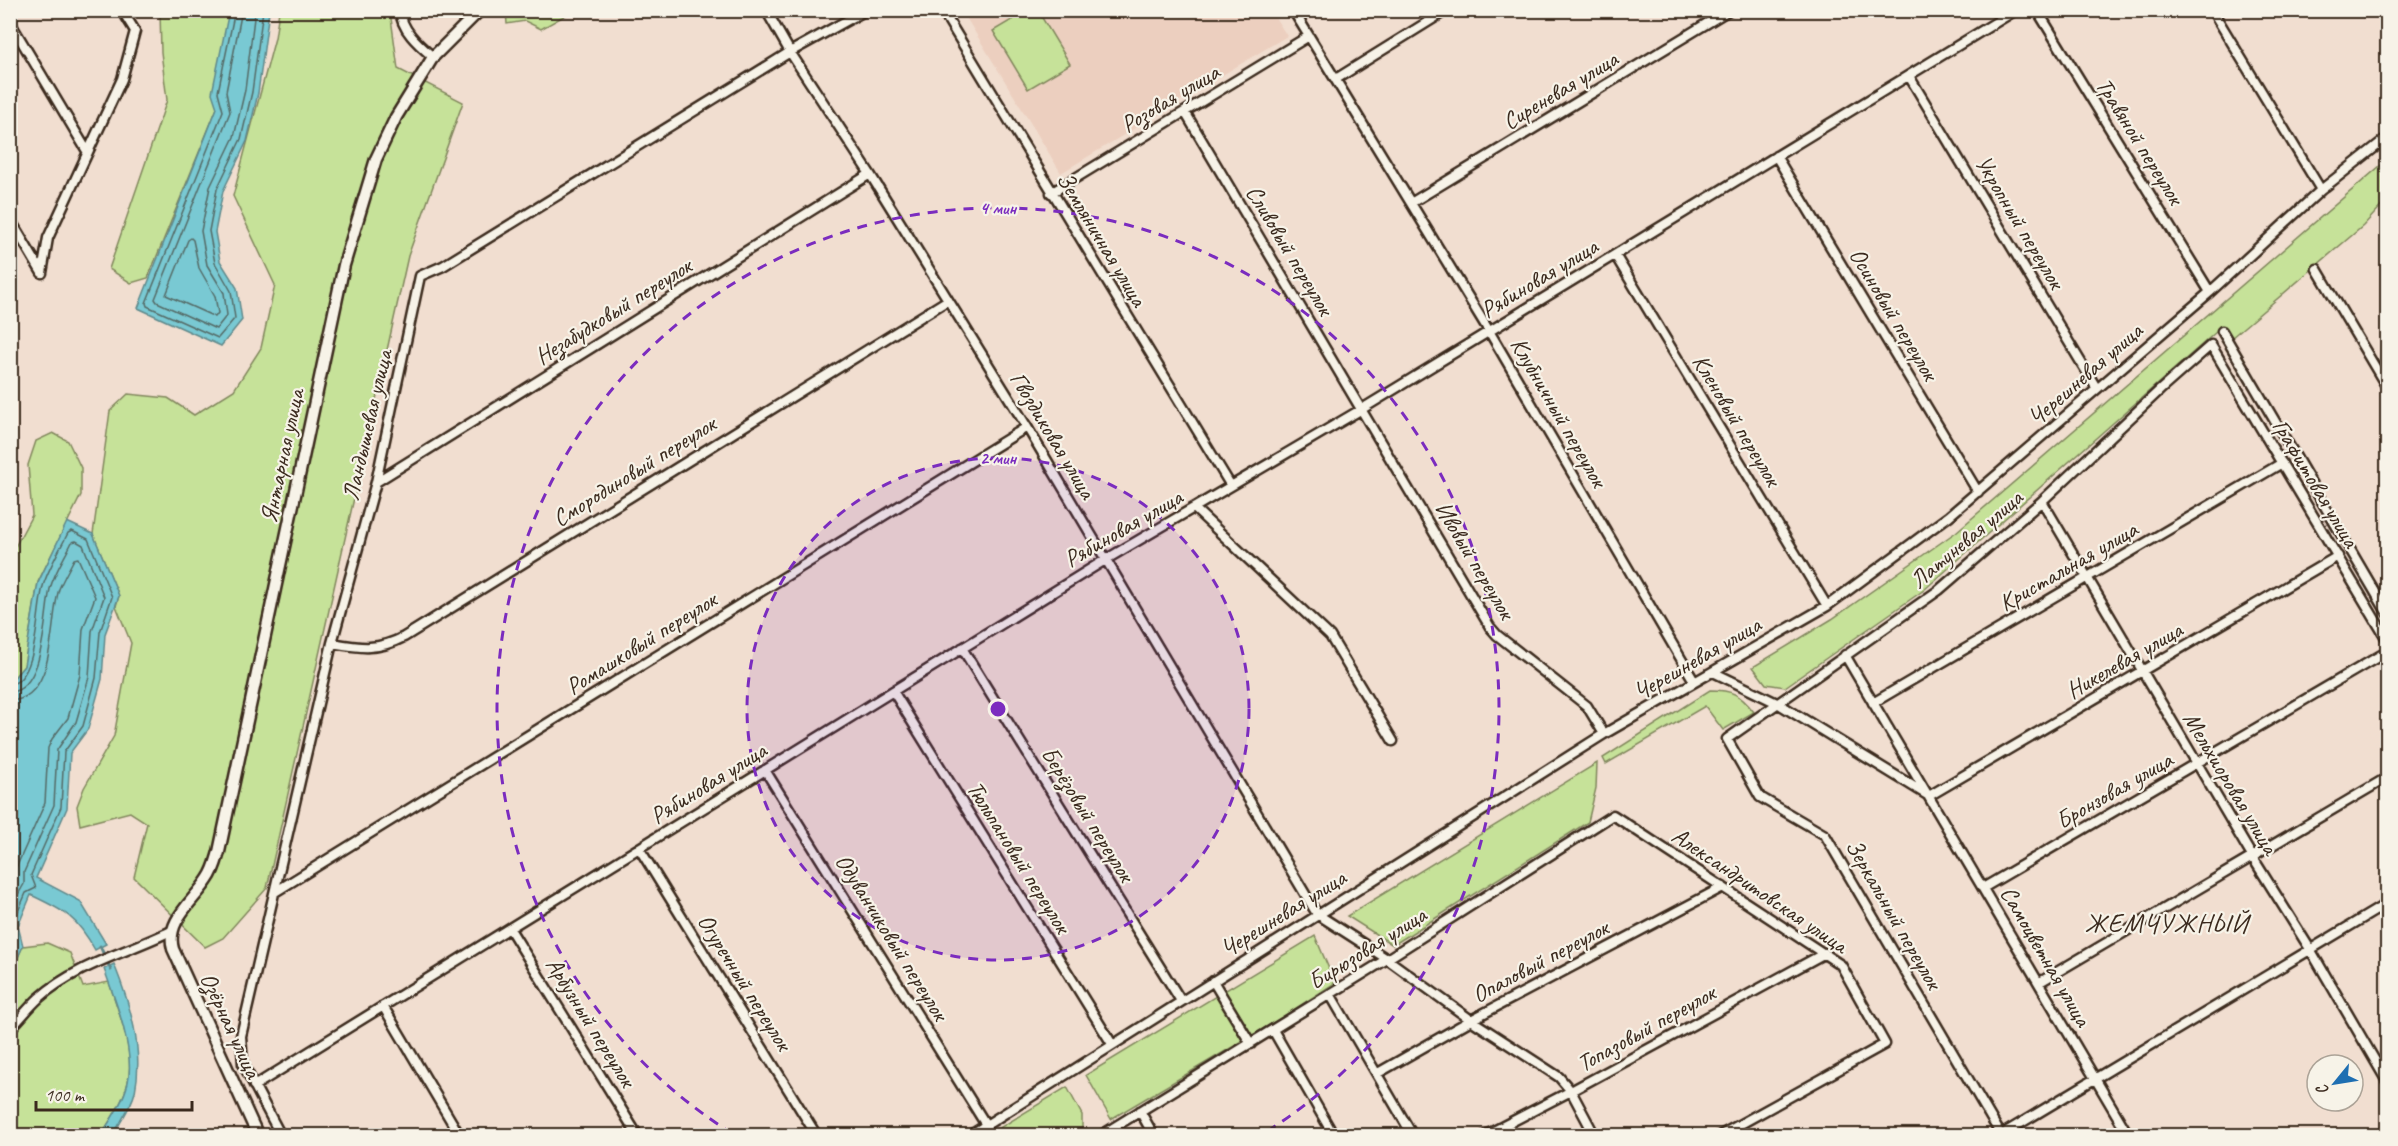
<svg xmlns="http://www.w3.org/2000/svg" width="2398" height="1146" font-family="Caveat,sans-serif">
<style>
.built{fill:#eccfbf}
.green{fill:#c6e299;stroke:#80865c;stroke-width:1.5}
.water{fill:#79c9d3;stroke:#60898b;stroke-width:1.5}
.lines{fill:none;stroke-linecap:round;stroke-linejoin:round}
.shore{stroke:#546a66;stroke-width:1.5}
.stream{stroke:#60898b;stroke-width:3}
.minor-casing{stroke:#3b2a1e;stroke-width:13}
.tertiary-casing{stroke:#3b2a1e;stroke-width:15}
.minor{stroke:#f7f3e8;stroke-width:8}
.tertiary{stroke:#f7f3e8;stroke-width:10}
.ring{fill:none;stroke:#7b2cbf;stroke-width:3;stroke-dasharray:10 8}
.labels{text-anchor:middle;dominant-baseline:central;stroke-width:4.5;stroke-linejoin:round;paint-order:stroke}
.street-label{font-size:24px;fill:#3b2a1e;stroke:#f7f3e8}
.neighbourhood-label{font-size:26px;letter-spacing:1.5px;fill:#3b2a1e;stroke:#f7f3e8}
.centre{fill:#7b2cbf;stroke:#f7f3e8;stroke-width:3}
.ring-label{font-size:18px;text-anchor:middle;font-weight:bold;fill:#7b2cbf;stroke:#f7f3e8;stroke-width:4.5;stroke-linejoin:round;paint-order:stroke}
</style>
<rect width="100%" height="100%" fill="#f1ded0"/>
<filter id="ink" filterUnits="userSpaceOnUse"><feTurbulence type="fractalNoise" baseFrequency=".0167" numOctaves="2"/><feDisplacementMap in="SourceGraphic" scale="12" xChannelSelector="R" yChannelSelector="G"/><feConvolveMatrix kernelMatrix="1 2 1 2 8 2 1 2 1" color-interpolation-filters="sRGB"/></filter>
<g filter="url(#ink)">
<!-- built -->
<path class="built" d="M962 11H1271L1287 36 1061 173Z"/>
<!-- green -->
<path class="green" d="M160 11H229L217 108 148 278 131 283 109 269 167 100 161 52Z
M279 11H390L398 69 463 102 408 256 267 888 223 938 205 947 134 877 147 823 130 812 80 825 77 806 84 788 114 736 131 643 116 606 119 596 93 534 110 411 128 394 168 398 194 415 234 390 261 348 275 285 233 196 275 38Z
M506 11V10L573 11 541 29 525 21 507 24Z
M1027 11H1038L1070 64 1028 89 993 31Z
M2387 160V200L2363 226 2231 338 2216 332 1924 590 1785 687 1766 684 1753 667 1832 619 1956 532Z
M53 433 68 441 81 468V495L38 582 24 666 11 681 10 602 15 547 32 515 28 465 36 441Z
M1710 690C1732 690 1740 694 1754 712L1723 730 1705 706 1606 764 1603 758Z
M1597 763 1596 788 1588 822 1393 945 1347 916Z
M1315 936 1335 983 1278 1020 1111 1119 1086 1075Z
M47 943 70 953 83 987 109 982C118 1011 135 1051 128 1082 124 1101 111 1119 101 1135L11 1136V973L23 946Z
M1067 1087 1082 1115V1135H988Z"/>
<!-- water -->
<path class="water" d="M229 11H269L258 93 247 141 223 191 215 232 220 261 237 288 242 320 221 346 138 308 217 108 212 93Z
M67 522 93 534 119 596 105 634 102 679 88 729 70 753 67 808 36 878 80 901 106 944 95 950C77 917 65 911 31 895L18 926 23 946 11 973V681L24 666 38 583Z
M114 964C130 1004 144 1049 135 1092 132 1105 122 1119 116 1130L112 1135H101C111 1119 124 1101 128 1082 135 1050 115 999 104 969Z"/>
<g class="lines">
<!-- shore -->
<path class="shore" d="M235 10 218 92 223 111 146 303 147 306 218 338 235 318 231 291 215 263 209 231 217 189 241 139 252 92 263 10
M242 10 226 92 230 112 155 299 157 302 216 329 227 315 224 293 207 265 201 231 210 187 234 137 245 90 255 10
M191 238 193 240 199 268 215 296 218 313 215 317 166 295 188 240Z
M10 684C39 681 36 605 44 583 50 566 60 549 68 533L72 531 88 539 112 597 100 632 96 678 83 726 64 752 61 807 31 875 36 888 26 893 13 923 16 945 10 958
M10 692C45 690 44 615 50 589 54 573 65 557 72 542L76 541 83 545 104 597 92 631 89 677 76 722 57 750 54 805 24 872V884L10 909
M10 701C57 699 49 620 59 589 63 579 69 569 74 559L78 558 95 597 83 629 80 675 68 718 52 739 48 748 45 803 16 868 14 881 10 886"/>
<!-- stream -->
<path class="stream" d="M100 946 111 970"/>
<!-- minor casing -->
<g class="minor-casing">
<path id="minor" d="M400 10C401 30 419 45 433 57
M766 10 790 52 870 174 1027 427 1317 914 1387 959 1471 1020 1559 1077 1571 1091 1595 1136
M942 10 1231 486
M1293 10 1489 331 1694 681
M2037 10 2210 292
M2212 10 2321 190
M10 22 87 151
M1909 76 2097 389
M1336 79 1447 10
M1185 112 1490 627 1497 635 1587 706 1604 734
M1776 156 1978 492
M1051 193 1309 36
M1411 203 1729 10
M10 219 42 273
M1615 255 1827 606
M2317 269 2388 389
M42 273 48 238 122 79 135 31 122 10
M2222 331 2388 614
M376 482 870 174
M2042 501 2253 858 2310 949 2388 1083
M1195 509 1330 636 1393 741
M2388 641 2211 345 2160 390 2042 501 1939 590 1727 739 1760 797 1825 835 2001 1135 2388 903
M332 643C361 648 377 651 404 637L948 300
M962 648 1181 1001
M1845 655 2129 1136
M1713 672 1779 704 1929 796 2338 556
M893 691 1112 1044
M1873 703 2282 463
M765 770 986 1125
M639 848 817 1136
M1983 888 2388 651
M275 892 1027 427
M510 929 638 1136
M1213 981 1251 1044
M2040 982 2388 777
M1330 994 1413 1136
M383 1006 460 1136
M10 1029C20 1019 29 1007 39 998 76 965 128 952 171 931
M1273 1030 1334 1136
M1378 1073 1471 1020 1723 887
M254 1086 1105 560 1362 409 2016 10
M1140 1111 1154 1136
M281 1136 243 1064 241 1036 332 643 376 482 420 276 443 266 790 52 866 10
M969 1136 1604 734 1827 606 1949 516 2210 292 2321 190 2388 137
M1100 1136 1387 959 1613 815 1841 965 1885 1044 1719 1136
M1484 1136 1571 1091 1825 953"/>
</g>
<!-- tertiary casing -->
<g class="tertiary-casing">
<path id="tertiary" d="M258 1136 173 949C165 921 194 901 208 879 214 871 216 862 219 852L344 265 376 159 396 117 433 57 480 10"/>
</g>
<!-- minor -->
<use href="#minor" class="minor"/>
<!-- tertiary -->
<use href="#tertiary" class="tertiary"/>
</g>
</g>
<!-- distance rings -->
<circle cx="998" cy="709" r="251" fill="#7b2cbf" fill-opacity=".12"/>
<g class="ring">
<circle cx="998" cy="709" r="251"/>
<path d="M733 1134A501 501 0 1 1 1263 1134"/>
</g>
<g class="labels">
<!-- street labels -->
<g class="street-label">
<text transform="translate(1560 90) rotate(-31)">Сиреневая улица</text>
<text transform="translate(1170 98) rotate(-31)">Розовая улица</text>
<text transform="translate(2140 141) rotate(58)">Травяной переулок</text>
<text transform="translate(2020 222) rotate(59)">Укропный переулок</text>
<text transform="translate(1102 239) rotate(59)">Земляничная улица</text>
<text transform="translate(1290 250) rotate(59)">Сливовый переулок</text>
<text transform="translate(1539 278) rotate(-31)">Рябиновая улица</text>
<text transform="translate(613 311) rotate(-32)">Незабудковый переулок</text>
<text transform="translate(1894 314) rotate(59)">Осиновый переулок</text>
<text transform="translate(2085 374) rotate(-41)">Черешневая улица</text>
<text transform="translate(1559 412) rotate(60)">Клубничный переулок</text>
<text transform="translate(1737 420) rotate(59)">Кленовый переулок</text>
<text transform="translate(367 425) rotate(-77)">Ландышевая улица</text>
<text transform="translate(1053 435) rotate(59)">Гвоздиковая улица</text>
<text transform="translate(282 456) rotate(-78)">Янтарная улица</text>
<text transform="translate(634 471) rotate(-32)">Смородиновый переулок</text>
<text transform="translate(2316 483) rotate(59)">Графитовая улица</text>
<text transform="translate(1123 528) rotate(-30)">Рябиновая улица</text>
<text transform="translate(1966 539) rotate(-40)">Латуневая улица</text>
<text transform="translate(1475 560) rotate(59)">Ивовый переулок</text>
<text transform="translate(2068 566) rotate(-30)">Кристальная улица</text>
<text transform="translate(641 643) rotate(-32)">Ромашковый переулок</text>
<text transform="translate(1697 658) rotate(-30)">Черешневая улица</text>
<text transform="translate(2124 660) rotate(-30)">Никелевая улица</text>
<text transform="translate(708 783) rotate(-32)">Рябиновая улица</text>
<text transform="translate(2231 783) rotate(59)">Мельхиоровая улица</text>
<text transform="translate(2114 790) rotate(-30)">Бронзовая улица</text>
<text transform="translate(1088 814) rotate(58)">Берёзовый переулок</text>
<text transform="translate(1019 857) rotate(58)">Тюльпановый переулок</text>
<text transform="translate(1760 890) rotate(34)">Александритовская улица</text>
<text transform="translate(1283 913) rotate(-32)">Черешневая улица</text>
<text transform="translate(1894 914) rotate(60)">Зеркальный переулок</text>
<text transform="translate(892 937) rotate(58)">Одуванчиковый переулок</text>
<text transform="translate(1367 948) rotate(-32)">Бирюзовая улица</text>
<text transform="translate(2046 956) rotate(60)">Самоцветная улица</text>
<text transform="translate(1540 961) rotate(-28)">Опаловый переулок</text>
<text transform="translate(745 982) rotate(58)">Огуречный переулок</text>
<text transform="translate(591 1022) rotate(58)">Арбузный переулок</text>
<text transform="translate(231 1025) rotate(65)">Озёрная улица</text>
<text transform="translate(1646 1028) rotate(-29)">Топазовый переулок</text>
</g>
<!-- neighbourhood labels -->
<g class="neighbourhood-label">
<text x="2167" y="923">ЖЕМЧУЖНЫЙ</text>
</g>
</g>
<circle cx="998" cy="709" r="9" class="centre"/>
<g class="ring-label">
<text x="998" y="214">4 мин</text>
<text x="998" y="464">2 мин</text>
</g>
<!-- margin -->
<rect width="2398" height="1146" fill="none" stroke="#f7f3e8" stroke-width="36"/>
<rect x="18" y="18" width="2362" height="1110" fill="none" stroke="#3b2a1e" stroke-width="2" filter="url(#ink)"/>
<!-- north arrow -->
<g transform="translate(2335 1083) rotate(240)"><circle r="28" fill="#f7f3e8" stroke="#aca397" stroke-width="1.5"/>
<path d="M0-4.5L10 22L0 15L-10 22Z" fill="#1f6fb2"/>
<text y="-9" font-size="16" font-weight="bold" text-anchor="middle" fill="#3b2a1e">С</text>
</g>
<!-- scale -->
<path d="M36 1101v9h156v-9" fill="none" stroke="#3b2a1e" stroke-width="3"/>
<text x="45" y="1101" font-size="18" fill="#3b2a1e" stroke="#f7f3e8" stroke-width="4.5" paint-order="stroke">100 m</text>
</svg>
